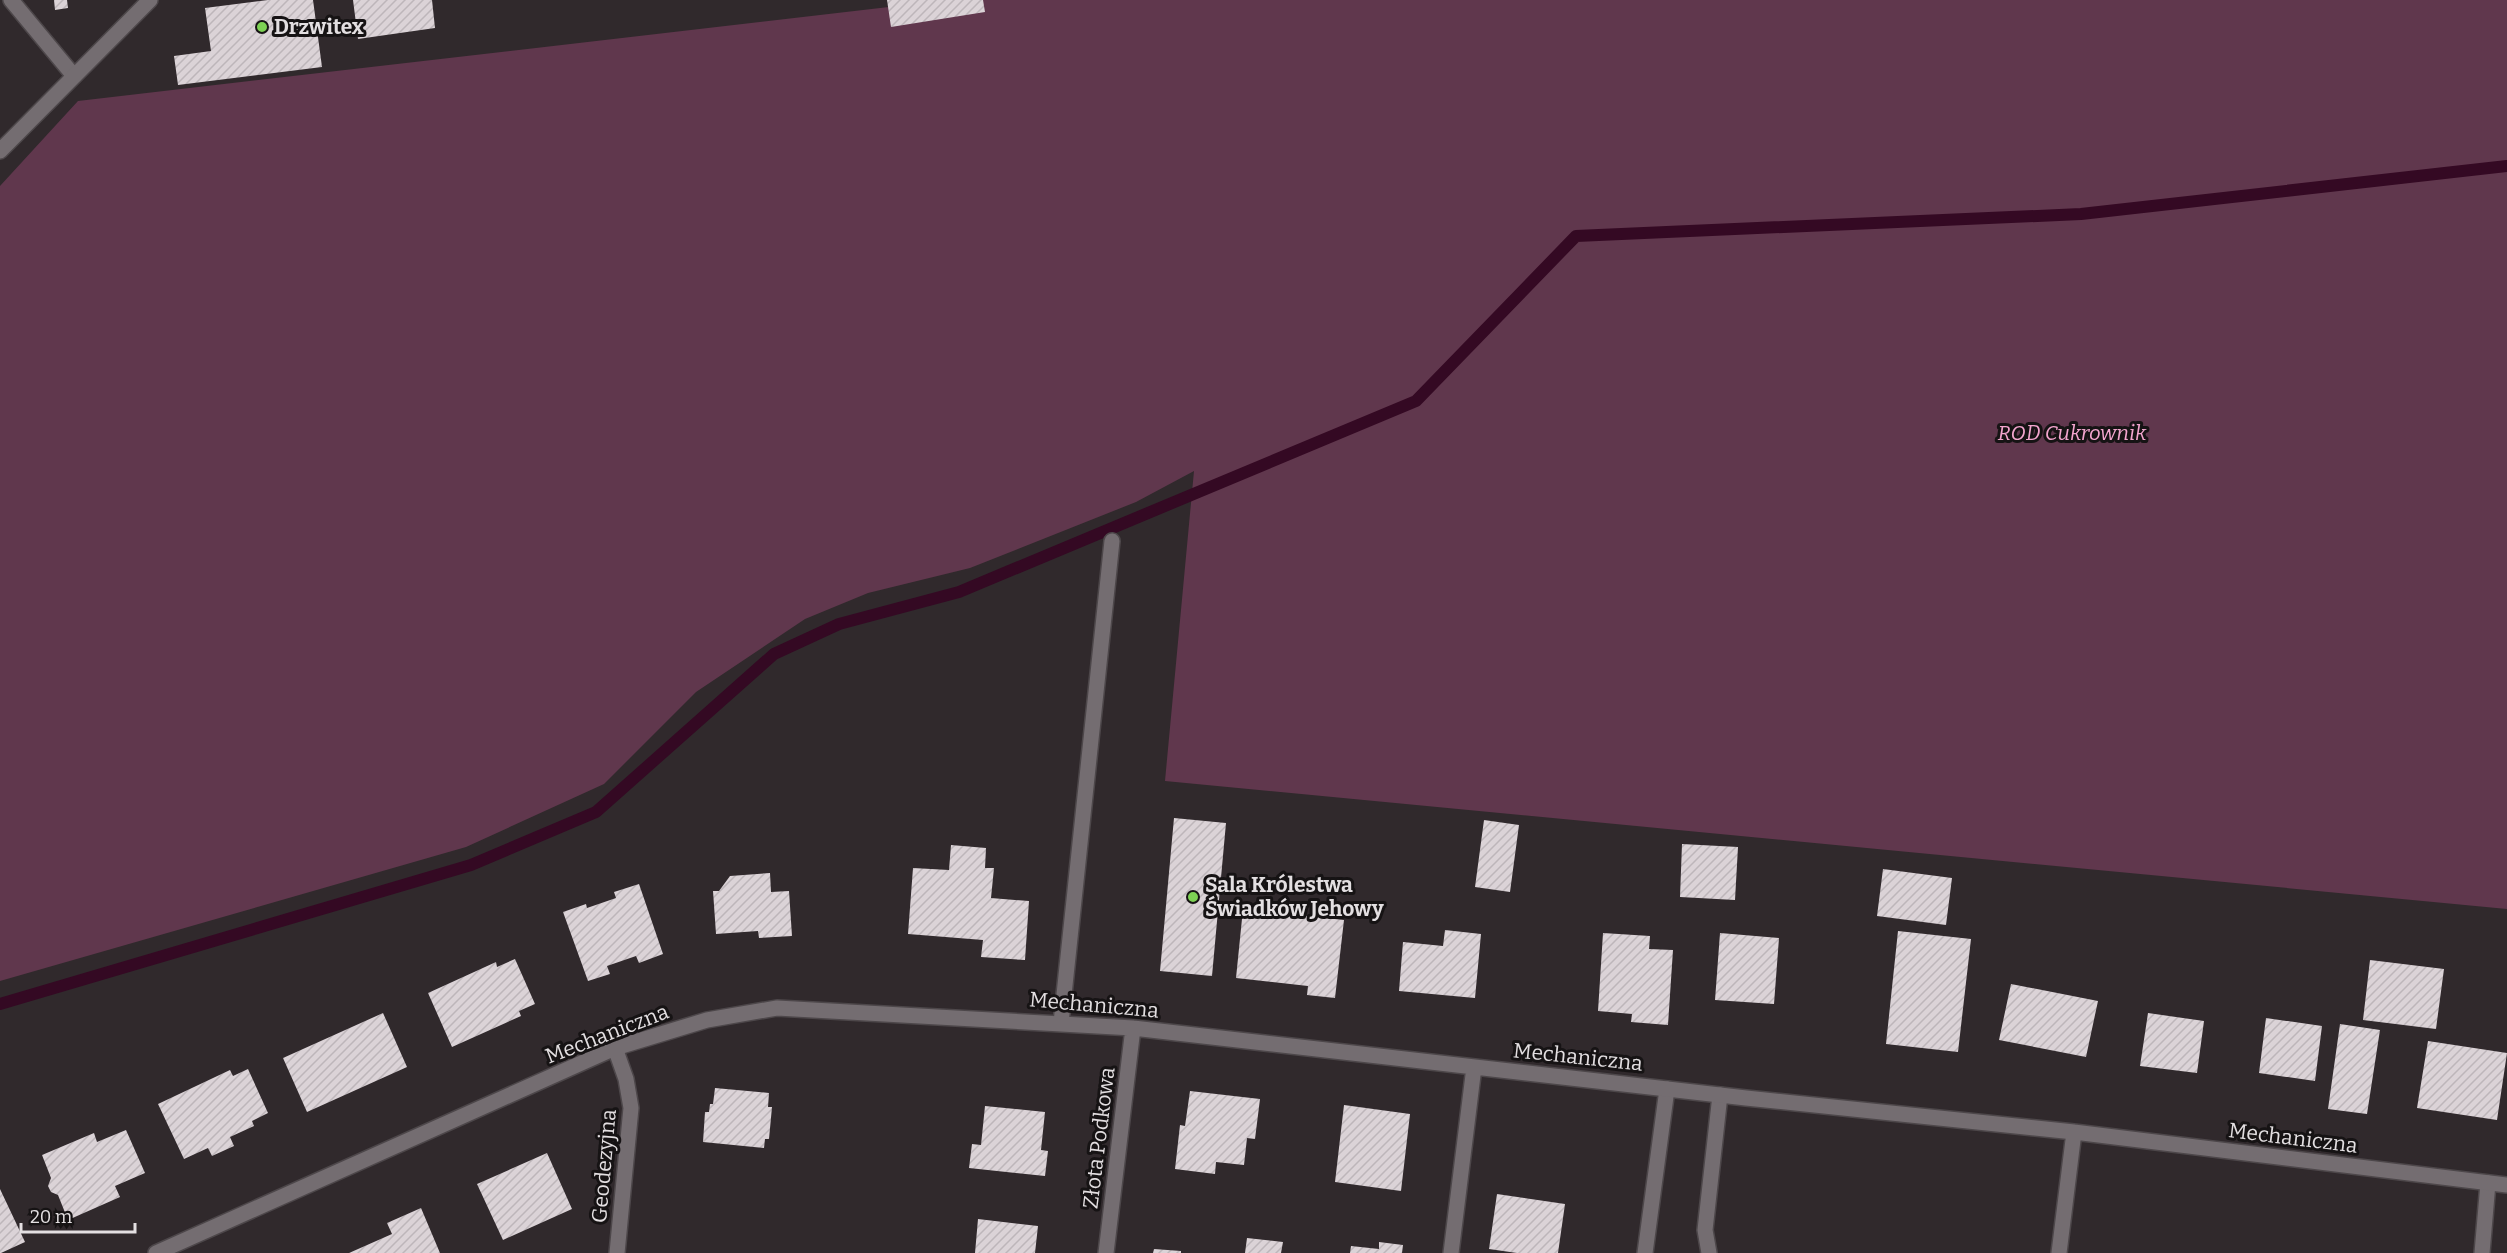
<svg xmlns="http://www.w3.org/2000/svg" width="2507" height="1253" font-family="Bitter,serif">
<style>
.green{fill:#60374d}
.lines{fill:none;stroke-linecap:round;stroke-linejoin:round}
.stream{stroke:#340923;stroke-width:12}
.building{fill:url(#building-hatch)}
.service-casing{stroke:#4d474a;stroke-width:18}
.minor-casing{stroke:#4d474a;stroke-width:18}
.service{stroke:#746d71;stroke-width:15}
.minor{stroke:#746d71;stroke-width:15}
.poi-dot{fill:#7dd154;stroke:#161314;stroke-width:2}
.labels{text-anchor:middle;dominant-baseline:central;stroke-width:6;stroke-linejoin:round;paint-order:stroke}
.poi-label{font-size:21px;font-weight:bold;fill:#e3dfe1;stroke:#161314;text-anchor:start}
.park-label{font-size:21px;font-style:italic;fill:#f3a5ce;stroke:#161314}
.street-label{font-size:21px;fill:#e3dfe1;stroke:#161314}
</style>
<defs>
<pattern id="building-hatch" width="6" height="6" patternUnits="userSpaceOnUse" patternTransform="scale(1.5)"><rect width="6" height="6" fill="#dbd3d7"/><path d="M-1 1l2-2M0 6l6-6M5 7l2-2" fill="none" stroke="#bdb6ba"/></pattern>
</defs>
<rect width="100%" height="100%" fill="#30292c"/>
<!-- green -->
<path class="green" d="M949 0H2507V909L1165 781 1194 471 1136 502 970 568 868 593 805 619 696 692 604 784 466 847 0 981V186L78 101Z"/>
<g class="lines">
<!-- stream -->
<path class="stream" d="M0 1004 471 865 596 812 774 654 839 624 959 592 1416 401 1576 236 2081 214 2507 166"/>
</g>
<!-- building -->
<path class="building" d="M54 0H67L68 8 55 10Z
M268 0H313L322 67 178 85 174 56 211 51 205 8Z
M353 0H432L435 28 358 39Z
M887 0H983L985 12 891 27Z
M1174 818 1226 823 1212 976 1160 971Z
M1484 820 1519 825 1510 892 1475 887Z
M1682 844 1738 847 1735 900 1680 897Z
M951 845 986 848 985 868H994L991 898 1029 901 1025 960 981 957 983 940 908 934 913 868 949 870Z
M1883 869 1952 878 1946 925 1877 916Z
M770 873 771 892 789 891 792 936 759 938 758 931 716 934 713 891H719L730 876Z
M639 884 663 954 639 963 636 956 607 966 610 974 588 981 563 912 586 904 587 908 616 898 614 892Z
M1243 909 1344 920 1335 998 1307 995 1308 986 1236 978Z
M1445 930 1481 934 1475 998 1399 991 1403 942 1443 946Z
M1898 931 1971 939 1958 1052 1886 1044Z
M1603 933 1650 936 1649 949 1673 950 1668 1025 1631 1022 1632 1014 1598 1011Z
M1720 933 1779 938 1774 1004 1715 1000Z
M515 959 535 1004 519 1011 521 1016 452 1047 428 993 496 962 497 967Z
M2370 960 2444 969 2436 1029 2363 1020Z
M2011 984 2098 1001 2086 1057 1999 1040Z
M383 1013 407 1067 307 1112 283 1058Z
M2148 1013 2204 1021 2197 1073 2140 1066Z
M2266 1018 2322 1026 2315 1081 2259 1073Z
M2340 1024 2380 1030 2367 1114 2328 1109Z
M2428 1041 2507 1053 2497 1120 2417 1108Z
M248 1069 268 1113 252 1121 254 1126 230 1137 234 1146 212 1156 208 1148 184 1159 158 1104 230 1070 233 1076Z
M715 1088 769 1093 768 1107H772L769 1139H765L764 1148 703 1142 705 1112H709L710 1104H713Z
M1190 1091 1260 1099 1255 1139 1247 1138 1244 1165 1216 1162 1215 1174 1175 1169 1180 1125 1185 1126Z
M1344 1105 1410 1114 1401 1191 1335 1182Z
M985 1106 1045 1112 1041 1150 1048 1151 1045 1176 969 1168 972 1144 981 1145Z
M126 1130 145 1173 115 1186 120 1197 68 1220 58 1195 51 1192 48 1186 51 1178 42 1155 94 1133 97 1142Z
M547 1153 572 1209 503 1240 477 1184Z
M0 1189 25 1242 1 1253H0Z
M1497 1194 1565 1204 1558 1253H1517L1489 1249Z
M421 1208 440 1253H349L392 1234 387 1223Z
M978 1219 1038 1226 1035 1253H975Z
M1247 1238 1283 1242 1281 1253H1245Z
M1379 1242 1403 1245 1402 1253H1350L1351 1246 1379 1249Z
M1154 1249 1181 1251V1253H1153Z"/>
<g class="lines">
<!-- service casing -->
<g class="service-casing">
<path id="service" d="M11 0 74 76
M1061 1023 1112 541
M1645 1253 1667 1089
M1709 1253 1705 1230 1720 1095
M2482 1253 2488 1183"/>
</g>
<!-- minor casing -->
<g class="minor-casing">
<path id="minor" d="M0 151 150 0
M615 1048 626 1079 631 1108 617 1253
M156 1253 615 1048 707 1020 777 1008 1133 1028 1746 1098 2074 1132 2507 1185
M1106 1253 1133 1028
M1451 1253 1474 1067
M2059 1253 2074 1132"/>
</g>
<!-- service -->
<use href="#service" class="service"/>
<!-- minor -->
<use href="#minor" class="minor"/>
</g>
<!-- markers -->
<g class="poi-dot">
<circle cx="262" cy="27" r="6"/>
<circle cx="1193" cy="897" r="6"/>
</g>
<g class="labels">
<!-- poi labels -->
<g class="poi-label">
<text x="274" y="27">Drzwitex</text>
<text x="1205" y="885">Sala Królestwa<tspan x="1205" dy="24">Świadków Jehowy</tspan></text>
</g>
<!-- park labels -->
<g class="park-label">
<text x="2072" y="433">ROD Cukrownik</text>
</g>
<!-- street labels -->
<g class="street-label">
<text transform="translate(1094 1005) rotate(5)">Mechaniczna</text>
<text transform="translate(607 1034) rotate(-21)">Mechaniczna</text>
<text transform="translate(1578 1057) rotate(6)">Mechaniczna</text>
<text transform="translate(1099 1138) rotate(-83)">Złota Podkowa</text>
<text transform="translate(2293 1138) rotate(7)">Mechaniczna</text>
<text transform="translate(604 1166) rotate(-85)">Geodezyjna</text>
</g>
</g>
<!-- scale -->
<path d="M21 1223v9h114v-9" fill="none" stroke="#e3dfe1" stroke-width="3"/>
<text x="30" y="1223" font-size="18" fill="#e3dfe1" stroke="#161314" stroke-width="4.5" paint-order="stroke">20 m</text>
</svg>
